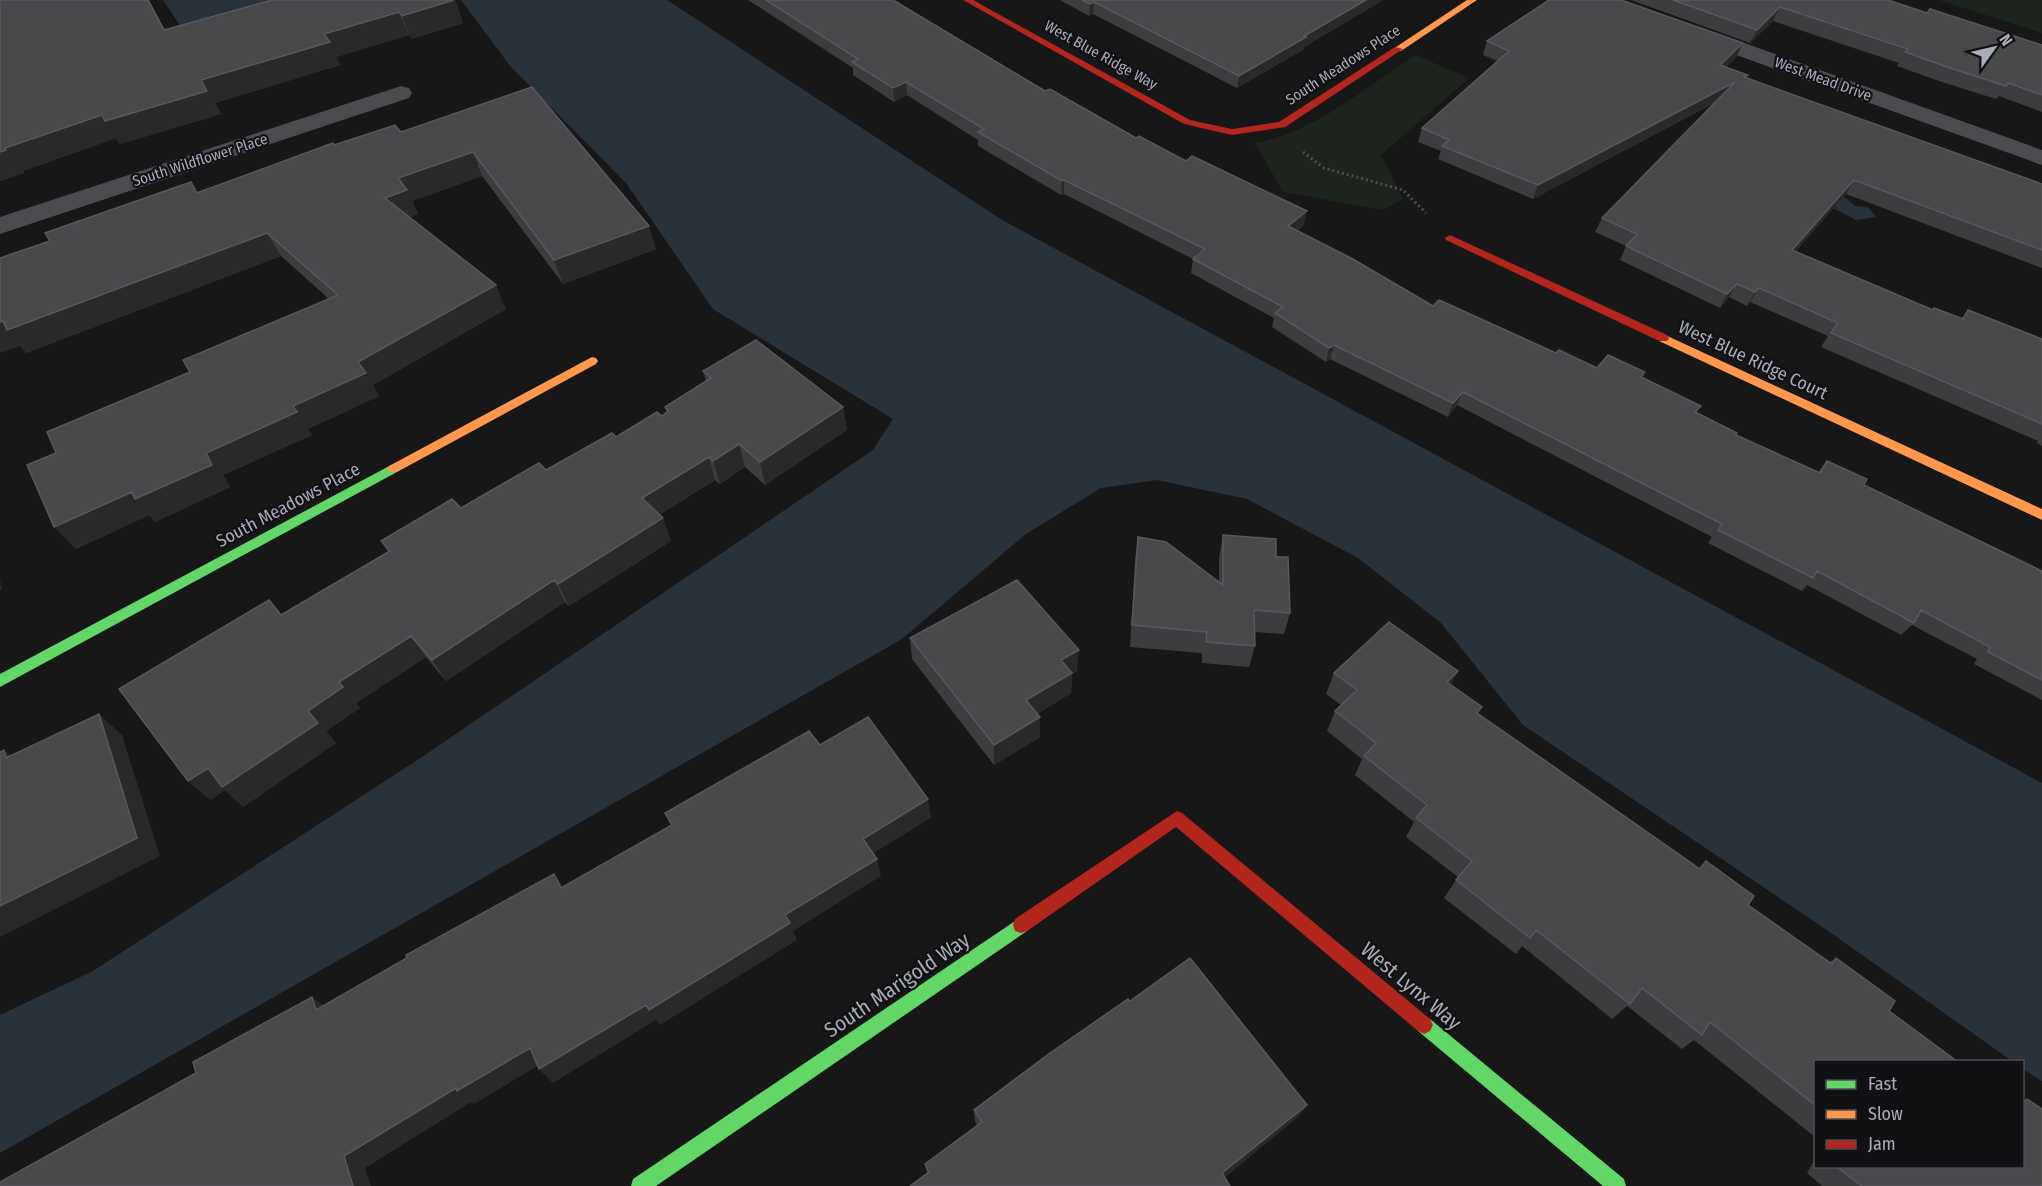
<svg xmlns="http://www.w3.org/2000/svg" width="2042" height="1186" font-family="'Fira Sans Condensed',sans-serif">
<style>
.green{fill:#1d241e}
.water{fill:#2a3239}
.lines{fill:none;stroke-linecap:round;stroke-linejoin:round}
.path{stroke:#4d4e52;stroke-width:3;stroke-dasharray:2 3;stroke-linecap:butt}
.street{fill:#4b4c50;fill-rule:evenodd}
.fast{fill:#63d668;fill-rule:evenodd}
.slow{fill:#ff974d;fill-rule:evenodd}
.jam{fill:#b3261e;fill-rule:evenodd}
.wall{fill:#3d3d3f}
.shaded-wall{fill:#29292a}
.building{fill:#49494c;stroke:#58595d;stroke-width:1.5}
.labels{text-anchor:middle;dominant-baseline:central;stroke-width:4.5;stroke-linejoin:round;paint-order:stroke}
.far-street-label{font-size:15px;fill:#a8adb8;stroke:#111113}
.street-label{font-size:18px;fill:#a8adb8;stroke:#111113}
.near-street-label{font-size:21px;fill:#a8adb8;stroke:#111113}
</style>
<rect width="100%" height="100%" fill="#171717"/>
<!-- green -->
<path class="green" d="M1939 0H2042V33Z
M1415 55 1469 78 1381 155 1403 199 1383 210 1283 192 1255 143C1315 132 1365 88 1415 55Z"/>
<!-- water -->
<path class="water" d="M163 0H328L181 27Z
M461 0H667L1002 220 2042 783V1081L2023 1069 2022 1062 2012 1061 1824 928 1523 725 1441 623 1358 558 1247 499 1157 480 1101 488 1026 534 902 639 0 1153V1015L93 971 422 757 873 450 893 419 713 309 626 183 511 67Z
M1837 195 1846 198 1855 206 1868 207 1876 217 1856 220 1833 208Z"/>
<g class="lines">
<!-- path -->
<path class="path" d="M1303 152 1324 168 1403 190 1426 213"/>
<!-- street -->
<path class="street" d="M1697 26 2042 150V165L1689 38 1686 33 1689 28Z
M401 86 409 88 412 93 409 98 0 234V217Z"/>
<!-- fast -->
<path class="fast" d="M393 464 397 466 399 469 397 472 0 687V674Z
M1021 917 1027 919 1029 925 1027 931 656 1186H631L633 1179Z
M1424 1016 1430 1019 1624 1179 1626 1186H1603L1418 1031 1415 1025 1418 1019Z"/>
<!-- slow -->
<path class="slow" d="M1467 0H1477L1401 51 1393 49Z
M1663 334 2042 509V520L1659 341V335Z
M592 357 596 358 598 361 596 364 397 472H389L387 469 389 466Z"/>
<!-- jam -->
<path class="jam" d="M963 0H973L1190 120 1232 129 1279 122 1395 47 1403 49 1285 127 1232 135 1184 124Z
M1450 235 1667 335 1669 338 1667 341H1659L1446 240 1445 238Z
M1177 811 1182 813 1430 1019 1433 1025 1430 1031 1424 1034 1418 1031 1176 827 1027 931 1021 933 1015 931 1013 925 1015 919Z"/>
</g>
<!-- wall -->
<path class="wall" d="M0 0H149L165 30 455 0 463 23 411 39 409 35 336 57 340 65 215 103 221 114 120 144 116 138 23 171 24 173 0 181Z
M748 0H893L1045 91 1304 225 1297 231 1433 306 1597 368 1642 377 1701 406 1696 413 1736 435 1818 472 1827 461 1864 485 2042 571V700L1974 664 1977 659 1912 625 1901 635 1807 585 1802 591 1708 543 1712 537 1457 405 1448 417 1330 359 1326 362 1272 327 1274 318 1191 273 1193 259 1064 194 1061 195 978 146V140L907 95 894 102 853 75V68Z
M1060 0H1383L1304 47V49L1237 88 1093 14 1089 16Z
M1631 0H1888L1927 13 2042 45V112L1999 96 1996 99 1939 81 1897 66 1899 63 1773 21 1750 43Z
M1487 41 1743 43 1736 57 1726 67 1746 78 2042 184V268L1846 194 1795 252 1933 310 1961 319 1968 310 2042 339V446L2037 443 2038 441 1821 347 1828 336 1750 302 1747 306 1729 297 1720 308 1620 260 1626 246 1595 232 1602 218 1714 103 1533 199 1438 159 1441 151 1418 142 1422 128 1498 61 1483 55Z
M532 87 656 249 563 284 482 176 412 201 418 214 409 217 506 309 373 385 379 396 308 429 312 435 223 475 230 487 155 522 149 515 76 549 56 453 190 372 329 299 281 256 26 353 20 346 197 192 334 145 401 132Z
M703 371 843 407 847 430 765 485 745 467 720 484 715 480 659 515 671 541 569 606 565 602 446 681 426 657 356 703 360 708 326 731 336 743 243 807 225 790 210 800 281 615 388 552 381 541 461 508 546 470 616 437 662 416 667 412 665 407 706 381Z
M1223 535 1276 557 1290 613 1284 634 1255 632V646L1249 667 1202 663V653L1130 647 1135 560 1138 537 1219 582V558Z
M910 638 1077 671 1072 674 1071 693 1037 714 1040 717V737L994 765 912 659Z
M1458 671 1451 685 1478 714 1699 868 1706 861 1748 905 1830 962 1836 958 1815 1062V1137L1694 1040 1682 1049 1627 1006 1612 1019 1522 946 1516 954 1444 898 1458 877 1406 837 1414 822 1355 775 1362 759 1327 731 1335 711 1341 705 1326 694 1334 673Z
M1130 1001 1307 1105 1298 1117 1225 1177 927 1173 925 1164 977 1125 975 1122 974 1110Z
M2027 1099 2042 1186H1822L1807 1173 1815 1159V1167H2022V1100Z"/>
<!-- shaded-wall -->
<path class="shaded-wall" d="M455 0 463 23 411 39 402 16Z
M1366 0H1383L1304 47V49L1237 88 1239 76Z
M1094 2 1093 14 1089 16 1090 4Z
M1780 7 1773 21 1750 43 1757 30Z
M399 12 409 35 336 57 340 65 215 103 221 114 120 144 116 138 23 171 24 173 0 181V152L5 148 201 80 324 34Z
M1743 43 1736 57 1714 78 1720 65Z
M906 82 907 95 894 102 893 88Z
M1735 82 1728 95 1533 199 1538 185Z
M473 152 482 176 412 201 418 214 396 222 385 198 398 178Z
M1064 180V194L1061 195 1062 181Z
M1854 180 1846 194 1784 264 1792 250Z
M1307 211 1304 225 1286 240 1288 226Z
M649 226 656 249 563 284 554 260Z
M267 233 281 256 26 353 20 346 0 353V322Z
M1737 284 1729 297 1720 308 1727 294Z
M496 285 506 309 373 385 379 396 308 429 312 435 223 475 230 487 155 522 149 515 76 549 54 527 206 453 293 406 358 362Z
M1759 288 1750 302 1747 306 1755 292Z
M1334 345 1330 359 1326 362 1329 348Z
M1463 392 1457 405 1448 417 1453 403Z
M843 407 847 430 765 485 760 462Z
M739 444 745 467 720 484 713 461Z
M709 457 715 480 650 520 642 498Z
M663 518 671 541 569 606 558 584Z
M0 579 2 590H0Z
M554 580 565 602 446 681 432 660Z
M411 636 426 657 356 703 360 708 326 731 336 743 243 807 225 790 210 800 188 781 208 768 308 711 339 682Z
M1079 650 1077 671 1072 674 1071 693 1026 720V700L1061 660Z
M1458 671 1447 692V682Z
M99 714 122 735 160 856 0 937V906Z
M1040 717V737L994 765V745Z
M4 750 30 770 6 758Z
M928 799 931 818 867 857 863 839Z
M877 859 881 876 793 931 797 940 660 1025 656 1020 553 1083 539 1069Z
M554 874 567 891 561 888Z
M312 997 332 1012 316 1010Z
M530 1048 544 1062 474 1104 471 1102 365 1168 371 1186H353L344 1156 456 1088Z
M1307 1105 1298 1117 1216 1184 1222 1173Z"/>
<!-- building -->
<path class="building" d="M0 0H148L164 30 272 0H454L402 16 399 12 324 34 330 42 201 80 207 91 105 121 102 115 5 148 6 150 0 152Z
M766 0H893L1045 91 1050 89 1136 138 1139 136 1186 161 1192 156 1307 211 1288 226 1351 258 1433 306 1439 300 1556 353 1559 350 1597 368 1608 355 1645 372 1641 377 1701 406 1695 412 1737 433 1736 435 1820 473 1827 461 1867 479 1864 485 2042 571V680L1988 652 1990 647 1921 610 1914 623 1817 571 1813 578 1718 530 1722 524 1463 392 1453 403 1334 345 1329 348 1275 313 1283 307 1193 259 1205 249 1064 180 1062 181 978 132 984 129 906 82 893 88 852 62 858 59Z
M1082 0H1366L1304 36 1306 37 1239 76 1094 2 1090 4Z
M1549 0H1621L1743 43 1720 65 1748 75 1744 77 2042 184V250L1854 180 1792 250 1933 310 1934 308 1963 319 1968 310 2042 339V424L1831 333 1838 323 1759 288 1755 292 1737 284 1727 294 1626 246 1637 234 1602 218 1735 82 1538 185 1442 146 1449 140 1422 128 1509 51 1487 41Z
M1673 0H1888L1927 13 1930 9 2042 45V95L2008 83 2006 86 1947 67 1905 52 1908 49 1780 7 1757 30Z
M532 87 649 226 554 260 473 152 398 178 407 190 385 198 496 285 358 362 366 373 293 406 297 412 206 453 212 465 135 499 132 492 54 527 27 465 56 453 47 432 190 372 183 360 338 295 267 233 7 330 3 321 0 322V258L50 241 45 233 191 182 197 193 333 143 334 145 395 125 401 132Z
M756 340 843 407 760 462 739 444 713 461 709 457 642 498 663 518 558 584 554 580 432 660 411 636 339 682 343 687 308 711 318 723 222 787 208 768 188 781 119 689 269 600 281 615 390 551 381 541 452 499 461 508 539 463 546 470 612 433 616 437 657 412 662 416 668 411 665 407 711 378 703 371Z
M1223 535 1276 539V557H1288L1290 613 1254 610 1255 646 1206 642 1207 632 1132 625 1138 537 1166 542 1223 585Z
M1017 580 1079 650 1061 660 1072 673 1026 700 1040 717 994 745 910 638Z
M1389 622 1458 671 1447 682 1482 707 1477 713 1700 869 1706 861 1754 896 1748 905 1832 964 1836 958 1895 1001 1889 1011 1958 1062H1815V1105L1710 1022 1702 1035 1642 988 1630 1004 1536 930 1530 938 1456 880 1472 861 1416 818 1427 805 1364 756 1376 743 1335 711 1357 690 1334 673Z
M99 714 137 838 0 906V752L4 750 6 758Z
M868 717 928 799 863 839 877 859 785 915 790 923 649 1010 646 1005 539 1069 530 1048 457 1091 456 1088 344 1156 353 1186H0V1182L196 1073 193 1062 312 997 316 1010 407 958 406 955 554 874 561 888 672 825 665 813 809 731 820 745Z
M1190 958 1307 1105 1222 1173 1230 1186H910L929 1172 925 1164 982 1122 974 1110 1050 1053 1128 999 1130 1001Z
M2027 1099 2042 1109V1186H1862L1837 1167H2022V1107Z"/>
<g class="labels">
<!-- far-street labels -->
<g class="far-street-label">
<text transform="translate(1101 55) rotate(29)">West Blue Ridge Way</text>
<text transform="translate(1343 65) rotate(-33)">South Meadows Place</text>
<text transform="translate(1823 79) rotate(20)">West Mead Drive</text>
<text transform="translate(200 160) rotate(-18)">South Wildflower Place</text>
</g>
<!-- street labels -->
<g class="street-label">
<text transform="translate(1753 360) rotate(25)">West Blue Ridge Court</text>
<text transform="translate(288 505) rotate(-28)">South Meadows Place</text>
</g>
<!-- near-street labels -->
<g class="near-street-label">
<text transform="translate(897 985) rotate(-34)">South Marigold Way</text>
<text transform="translate(1411 986) rotate(40)">West Lynx Way</text>
</g>
</g>
<!-- legend -->
<rect x="1814" y="1060" width="210" height="108" fill="#111113" stroke="#4d4f55" stroke-width="1.5"/>
<rect x="1826" y="1080" width="30" height="9" fill="#63d668" stroke="#4d4f55" stroke-width="1.5"/>
<text x="1868" y="1090" font-size="18" fill="#a8adb8">Fast</text>
<rect x="1826" y="1110" width="30" height="9" fill="#ff974d" stroke="#4d4f55" stroke-width="1.5"/>
<text x="1868" y="1120" font-size="18" fill="#a8adb8">Slow</text>
<rect x="1826" y="1140" width="30" height="9" fill="#b3261e" stroke="#4d4f55" stroke-width="1.5"/>
<text x="1868" y="1150" font-size="18" fill="#a8adb8">Jam</text>
<!-- north arrow -->
<g transform="translate(1994 48) rotate(56)" stroke="#111113" stroke-width="4.5" paint-order="stroke">
<path d="M0-4.5L10 22L0 15L-10 22Z" fill="#a8adb8"/>
<text y="-9" font-size="16" font-weight="bold" text-anchor="middle" fill="#a8adb8">N</text>
</g>
</svg>
